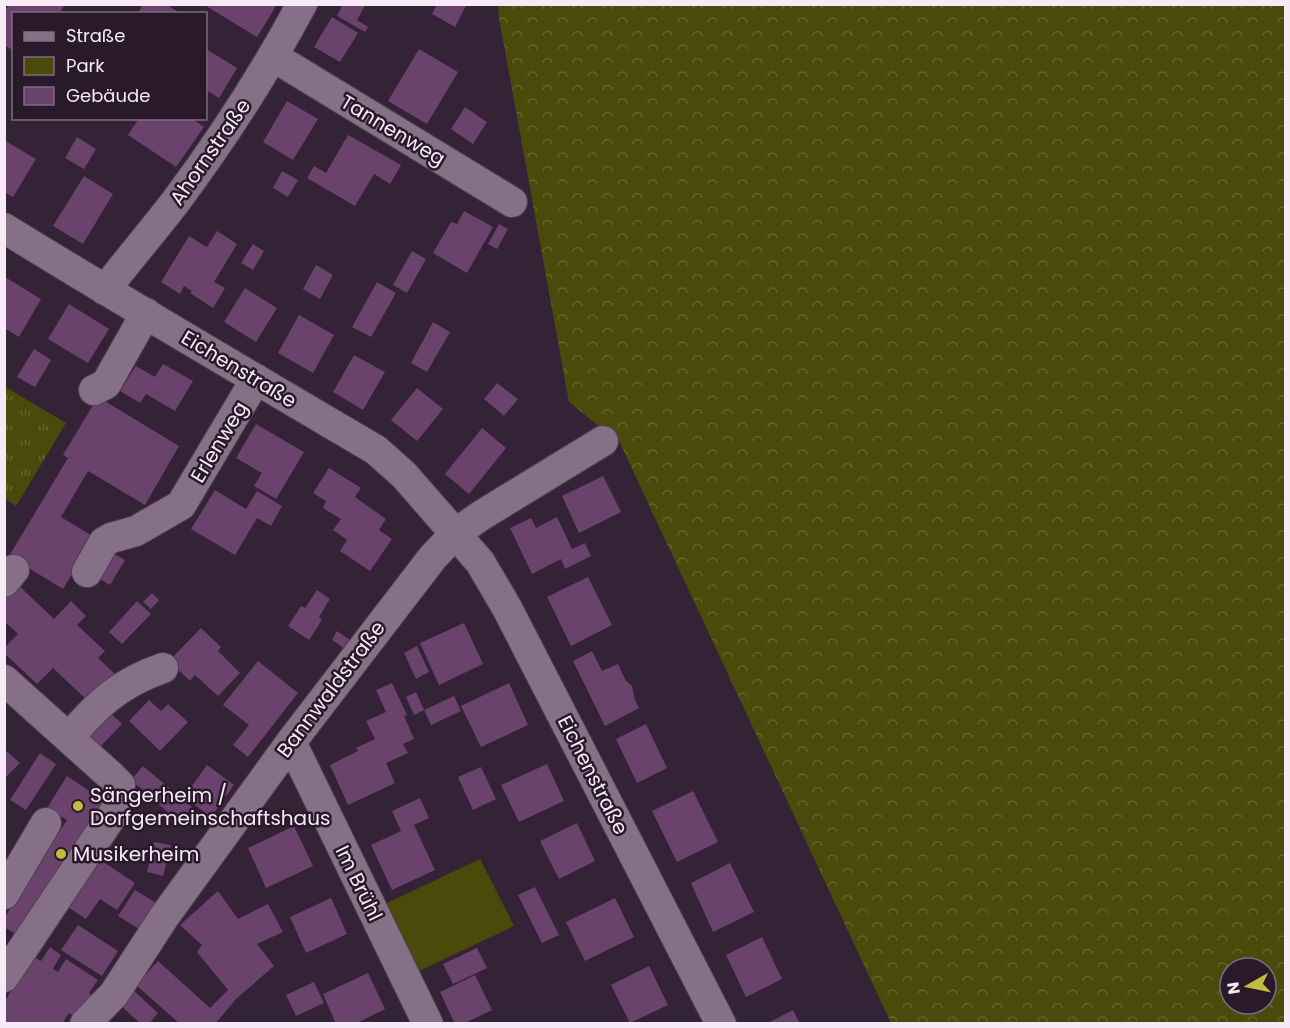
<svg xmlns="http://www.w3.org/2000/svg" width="1290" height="1028" font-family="Poppins,sans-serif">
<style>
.green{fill:#4c4a0a}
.forest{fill:url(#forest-crowns);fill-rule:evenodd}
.park{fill:url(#park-tufts)}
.building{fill:#6a436d}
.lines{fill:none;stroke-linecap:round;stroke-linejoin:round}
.minor-casing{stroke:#504051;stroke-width:32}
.minor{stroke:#867087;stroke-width:30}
.poi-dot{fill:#c2bd3f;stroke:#2a182b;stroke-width:2}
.labels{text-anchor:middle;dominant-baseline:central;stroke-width:5;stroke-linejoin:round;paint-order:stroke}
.street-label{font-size:20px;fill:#f6eaf7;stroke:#2a182b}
.poi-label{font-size:20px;fill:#f6eaf7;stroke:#2a182b;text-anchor:start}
</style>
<defs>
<pattern id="forest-crowns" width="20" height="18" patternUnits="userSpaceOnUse" patternTransform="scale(1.5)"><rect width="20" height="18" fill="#4c4a0a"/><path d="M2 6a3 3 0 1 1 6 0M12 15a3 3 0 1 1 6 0" fill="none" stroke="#66642e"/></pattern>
<pattern id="park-tufts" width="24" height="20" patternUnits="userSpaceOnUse" patternTransform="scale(1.5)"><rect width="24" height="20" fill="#4c4a0a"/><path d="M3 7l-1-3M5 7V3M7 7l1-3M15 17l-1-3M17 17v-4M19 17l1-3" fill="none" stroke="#66642e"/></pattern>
</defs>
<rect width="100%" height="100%" fill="#342236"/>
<!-- green -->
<path class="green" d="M480 859 514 926 419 971 387 903Z"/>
<!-- forest -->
<path class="forest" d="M498 5H1285V1023H891L620 443 569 402 499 18ZM1230 968H1266V1004H1230Z"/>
<!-- park -->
<path class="park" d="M4 386 66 423 16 506 5 499Z"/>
<!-- building -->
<path class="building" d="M10 4H65L59 14H14V51L4 45V12Z
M143 4H166L181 14H138Z
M203 4H274L276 6 257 37Z
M343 4H366L357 20 368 27 365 32 337 16Z
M437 4H467L455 27 432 14Z
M332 17 358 33 340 62 314 47Z
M206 49 237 68 219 98 206 90Z
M419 49 458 72 427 124 388 101Z
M287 101 318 119 293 160 263 142Z
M465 107 487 122 473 144 451 129Z
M139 118H191L204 127 176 167 128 135Z
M348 135 401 165 390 184 374 174 355 206 307 178 314 166 326 173Z
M77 137 96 149 84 169 65 158Z
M4 140 36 159 13 197 4 192Z
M282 171 298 180 288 197 273 188Z
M84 176 113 194 83 244 53 226Z
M464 211 493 227 467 273 433 253 451 222 457 224Z
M499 224 508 229 497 249 488 244Z
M217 231 237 244 214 282 225 288 213 308 190 293 192 291 184 286 180 294 161 282 189 236 207 247Z
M253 244 264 251 253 270 241 263Z
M412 251 426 259 407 293 393 285Z
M316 265 333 275 320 299 303 289Z
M5 277 41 299 19 337 4 328Z
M377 282 396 293 371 337 352 327Z
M245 288 277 308 256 342 224 322Z
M69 304 109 329 88 363 48 339Z
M299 315 334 335 313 373 278 353Z
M433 322 450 332 427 372 411 363Z
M34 349 51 360 35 387 17 377Z
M354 355 385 372 363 410 333 392Z
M163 364 193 381 175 411 146 394 140 403 120 391 136 366 155 377Z
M497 383 518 399 504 416 484 399Z
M417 388 443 409 417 441 391 420Z
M98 397 179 446 145 505 88 471 61 517 94 537 63 589 9 556 68 458 63 455Z
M256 424 304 452 276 499 254 486 262 473 236 458Z
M482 428 506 448 469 494 445 474Z
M329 468 361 488 355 497 386 519 379 530 392 539 370 571 340 551 347 540 333 530 341 519 323 508 326 501 313 493Z
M603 476 621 512 579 533 562 496Z
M215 490 246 509 257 491 282 506 271 526 257 518 235 555 191 529Z
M557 517 572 549 585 543 591 556 565 569 561 559 532 574 510 528 531 518 536 528Z
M113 553 125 560 110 585 98 578Z
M588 577 612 625 571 646 547 597Z
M15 582 54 619 71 601 86 616 77 625 105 651 98 658 116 675 90 703 53 668 37 684 4 653V648L18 634 4 621V593Z
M317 590 330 599 319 617 322 620 309 640 288 626 301 606 305 608Z
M152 593 159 600 151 609 143 602Z
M137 601 151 614 122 644 109 632Z
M464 623 483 664 439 685 420 643Z
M201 628 221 647 218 651 240 673 218 696 195 675 190 681 169 661Z
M337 631 350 640 344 648 332 640Z
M417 646 429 672 416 679 404 653Z
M592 651 602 671 618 664 626 681 632 686 635 700 639 708 605 726 573 661Z
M258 661 298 693 248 757 233 745 249 725 223 705Z
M392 683 407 715 404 716 414 739 403 744 408 753 386 763 395 783 348 805 330 765 358 751 356 748 375 739 366 721 386 712 376 690Z
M509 683 528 725 481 747 461 706Z
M416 692 424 710 414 715 406 697Z
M454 696 461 711 431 725 424 710Z
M149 700 161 711 168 704 188 722 160 751 129 721Z
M105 708 122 724 98 749 81 733Z
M646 724 667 768 637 783 616 739Z
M4 749 20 763 4 779Z
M40 753 56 764 26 810 10 800Z
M547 764 564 801 519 822 501 785Z
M207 765 234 785 211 817 184 797Z
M143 766 192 807 179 822 131 780Z
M481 767 496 799 473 810 458 777Z
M67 776 109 804 23 938 4 927V918L30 878 37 852 44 856 67 820 47 808Z
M693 791 718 842 677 862 652 811Z
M420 798 429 818 414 825 435 870 392 890 371 845 401 831 392 811Z
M577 823 595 861 559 879 540 841Z
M294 826 313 866 266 888 248 848Z
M154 842 171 845 163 876 147 872Z
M96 857 135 883 117 910 100 899 86 919 65 905Z
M730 863 754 912 713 932 691 883Z
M535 887 559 935 542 943 518 895Z
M135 890 156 903 139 929 118 916Z
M218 891 238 919 268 904 283 932 257 944 274 966 236 999 215 1024H180L136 985 158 961 210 1008 228 990 197 952 202 945 180 925Z
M331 898 347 934 306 953 290 917Z
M615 898 634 937 585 961 566 922Z
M78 925 118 951 102 976 61 950Z
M762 937 782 979 746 997 726 955Z
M50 947 61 955 53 969 58 972 66 959 98 980 89 993 93 996 78 1019 69 1013 62 1024H4V1002L34 957 41 961Z
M477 948 487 968 453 984 443 964Z
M649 966 668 1005 630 1023 611 985Z
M368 973 385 1009 355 1024H336L323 994Z
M475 975 492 1010 463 1024H455L440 992Z
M314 982 324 1003 296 1016 286 995Z
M133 990 158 1013 149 1024H141L120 1005Z
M793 1010 800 1024H766Z"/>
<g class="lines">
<!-- minor casing -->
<g class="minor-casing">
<path id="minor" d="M274 57 512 202
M4 228C127 304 252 377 376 450L404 475 480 562 507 608 721 1024
M105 290C128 260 153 231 176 201 223 138 265 73 302 4
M94 390 106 384 146 313
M87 572 104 542 111 538 136 531 181 505 256 379
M4 582 14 570
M4 680 111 776 120 785 117 808 4 977
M69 738C98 703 120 683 163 668
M291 742 428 1024
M4 894 46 823
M85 1024 114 994 164 917 291 742 433 557 456 533 482 515 603 441"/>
</g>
<!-- minor -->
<use href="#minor" class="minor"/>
</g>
<!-- markers -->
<g class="poi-dot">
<circle cx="78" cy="806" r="6"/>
<circle cx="61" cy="854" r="6"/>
</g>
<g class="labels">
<!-- street labels -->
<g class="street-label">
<text transform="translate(393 130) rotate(31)">Tannenweg</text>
<text transform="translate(210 152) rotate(-55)">Ahornstraße</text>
<text transform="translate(239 369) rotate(31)">Eichenstraße</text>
<text transform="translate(219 442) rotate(-59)">Erlenweg</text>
<text transform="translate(331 689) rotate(-53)">Bannwaldstraße</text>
<text transform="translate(593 775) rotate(63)">Eichenstraße</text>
<text transform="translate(359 883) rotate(64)">Im Brühl</text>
</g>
<!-- poi labels -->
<g class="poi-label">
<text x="90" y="795">Sängerheim /<tspan x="90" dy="23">Dorfgemeinschaftshaus</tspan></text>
<text x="73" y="854">Musikerheim</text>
</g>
</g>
<!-- border -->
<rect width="1290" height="1028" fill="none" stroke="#f6eaf7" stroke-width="12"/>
<!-- legend -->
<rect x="12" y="12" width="195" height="108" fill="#2a182b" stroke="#7c6c7d" stroke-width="1.5"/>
<rect x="24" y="32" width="30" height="9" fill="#867087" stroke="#7c6c7d" stroke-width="1.5"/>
<text x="66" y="42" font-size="18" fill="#f6eaf7">Straße</text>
<rect x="24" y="57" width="30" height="18" fill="#4c4a0a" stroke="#7c6c7d" stroke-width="1.5"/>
<text x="66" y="72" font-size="18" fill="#f6eaf7">Park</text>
<rect x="24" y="87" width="30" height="18" fill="#6a436d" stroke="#7c6c7d" stroke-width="1.5"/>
<text x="66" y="102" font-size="18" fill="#f6eaf7">Gebäude</text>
<!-- north arrow -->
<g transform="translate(1248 986) rotate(261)"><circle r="28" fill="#2a182b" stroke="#7c6c7d" stroke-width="1.5"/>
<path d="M0-4.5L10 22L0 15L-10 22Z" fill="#c2bd3f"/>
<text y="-9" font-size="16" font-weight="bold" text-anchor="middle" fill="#f6eaf7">N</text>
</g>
</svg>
